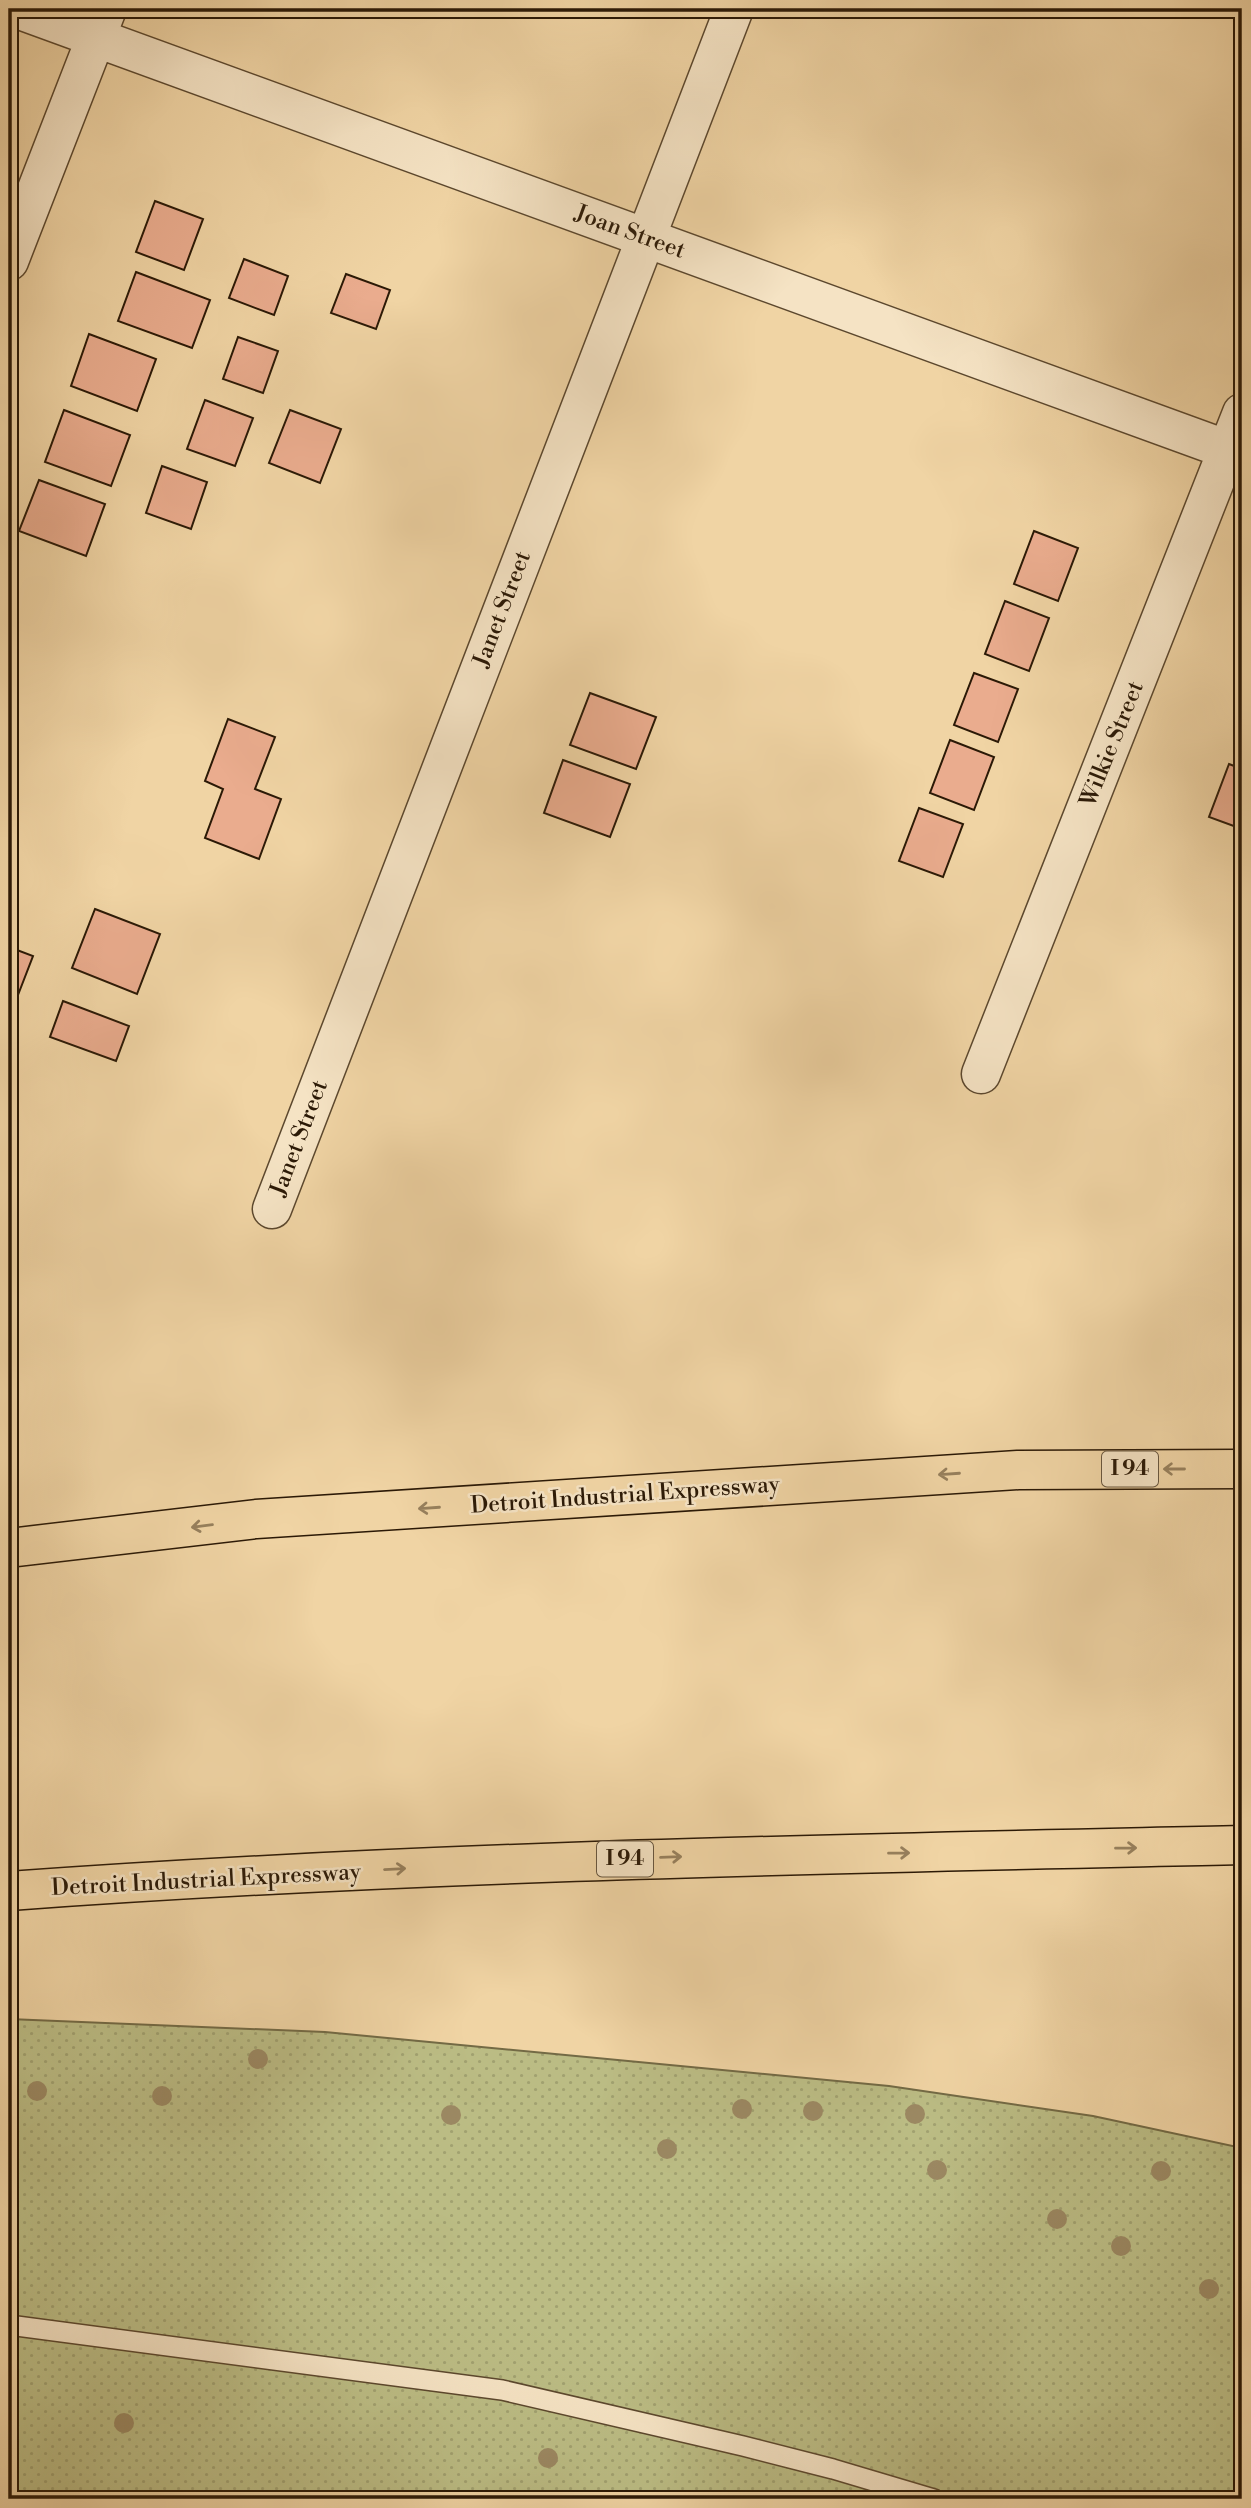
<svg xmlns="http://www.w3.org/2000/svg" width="1251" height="2508" font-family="'Libre Bodoni',serif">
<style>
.grass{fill:url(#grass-dots);stroke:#736a45;stroke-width:2}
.building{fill:#eaac8e;stroke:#2b1906;stroke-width:2}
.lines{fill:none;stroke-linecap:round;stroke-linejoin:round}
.lane-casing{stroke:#5c482e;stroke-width:22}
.street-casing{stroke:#5c482e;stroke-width:41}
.highway-casing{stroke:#2b1906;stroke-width:41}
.lane{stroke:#f5e3c4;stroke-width:19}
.street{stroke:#f5e3c4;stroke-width:38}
.highway{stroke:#f0d4a4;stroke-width:38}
.tree{fill:#9b8862}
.oneway{stroke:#97805d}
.labels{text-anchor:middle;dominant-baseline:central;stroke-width:5;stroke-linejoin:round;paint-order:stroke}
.shield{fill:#f5e3c4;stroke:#68563f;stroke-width:2}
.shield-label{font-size:21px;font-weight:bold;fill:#2b1906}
.street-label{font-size:23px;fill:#2b1906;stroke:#f5e3c4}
</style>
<defs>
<pattern id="grass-dots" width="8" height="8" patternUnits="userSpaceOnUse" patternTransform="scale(1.75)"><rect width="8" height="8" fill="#bbbc84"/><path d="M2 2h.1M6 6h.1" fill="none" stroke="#a1a170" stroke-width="1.8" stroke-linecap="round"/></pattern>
</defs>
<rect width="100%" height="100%" fill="#f0d4a4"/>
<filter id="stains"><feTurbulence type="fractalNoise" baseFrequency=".00286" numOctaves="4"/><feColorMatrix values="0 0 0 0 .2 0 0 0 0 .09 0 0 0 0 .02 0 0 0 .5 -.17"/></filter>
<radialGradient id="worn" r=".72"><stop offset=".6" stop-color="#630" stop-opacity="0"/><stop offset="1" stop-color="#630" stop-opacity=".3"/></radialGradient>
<!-- grass -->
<path class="grass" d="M9 2019 325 2032 889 2086 1093 2116 1242 2148V2499H9Z"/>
<!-- building -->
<path class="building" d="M155 201 203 219 184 270 136 252Z
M244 259 288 276 274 315 229 298Z
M136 272 210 300 192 348 118 321Z
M346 274 390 290 376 329 331 313Z
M89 334 156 359 137 411 71 386Z
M238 337 278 351 263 393 223 379Z
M205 400 253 418 235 466 187 449Z
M64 410 130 435 111 486 45 462Z
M290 410 341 429 320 483 269 463Z
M162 466 207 482 191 529 146 513Z
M39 480 105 504 86 556 19 531Z
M1034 531 1078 548 1058 601 1014 584Z
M1005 601 1049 618 1029 671 985 654Z
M974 673 1018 689 998 742 954 725Z
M590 693 656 717 636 769 570 745Z
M228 719 275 737 255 789 281 799 259 859 205 838 223 789 205 781Z
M950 740 994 757 974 810 930 793Z
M563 760 630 784 610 837 544 813Z
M1229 764 1242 769V829L1209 817Z
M919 808 963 824 943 877 899 861Z
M95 909 160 934 137 994 72 968Z
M9 947 33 956 18 995 9 991Z
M63 1001 129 1026 116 1061 50 1037Z"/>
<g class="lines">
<!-- lane casing -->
<g class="lane-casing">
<path id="lane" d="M9 2325 502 2390 743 2446 833 2469 934 2499"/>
</g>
<!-- street casing -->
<g class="street-casing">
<path id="street" d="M17 9 1242 455
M9 261 107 9
M981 1074 1242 413
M272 1209 734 9"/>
</g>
<!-- highway casing -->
<g class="highway-casing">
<path id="highway" d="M9 1548 256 1519 1018 1470 1242 1469
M9 1891C419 1861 831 1854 1242 1845"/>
</g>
<!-- lane -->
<use href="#lane" class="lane"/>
<!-- street -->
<use href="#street" class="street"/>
<!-- highway -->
<use href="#highway" class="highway"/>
</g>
<!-- trees -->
<g class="tree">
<circle cx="258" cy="2059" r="10"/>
<circle cx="37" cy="2091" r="10"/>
<circle cx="162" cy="2096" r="10"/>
<circle cx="742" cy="2109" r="10"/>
<circle cx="813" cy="2111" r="10"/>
<circle cx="915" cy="2114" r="10"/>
<circle cx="451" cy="2115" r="10"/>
<circle cx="667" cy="2149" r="10"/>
<circle cx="937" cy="2170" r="10"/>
<circle cx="1161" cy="2171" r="10"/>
<circle cx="1057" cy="2219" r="10"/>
<circle cx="1121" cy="2246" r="10"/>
<circle cx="1209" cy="2289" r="10"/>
<circle cx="124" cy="2423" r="10"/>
<circle cx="548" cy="2458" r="10"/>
</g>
<!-- one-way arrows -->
<defs><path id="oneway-shaft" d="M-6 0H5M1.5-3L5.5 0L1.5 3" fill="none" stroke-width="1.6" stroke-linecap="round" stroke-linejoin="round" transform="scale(1.75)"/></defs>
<g class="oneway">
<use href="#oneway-shaft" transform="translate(1174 1469) rotate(180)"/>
<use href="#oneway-shaft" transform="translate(949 1474) rotate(176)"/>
<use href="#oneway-shaft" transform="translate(429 1508) rotate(176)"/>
<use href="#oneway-shaft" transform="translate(202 1526) rotate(173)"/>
<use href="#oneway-shaft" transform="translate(1126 1848) rotate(-1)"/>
<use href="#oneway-shaft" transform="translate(899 1853) rotate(-1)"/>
<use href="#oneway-shaft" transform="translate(671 1857) rotate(-2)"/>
<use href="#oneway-shaft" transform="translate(395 1869) rotate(-3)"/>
</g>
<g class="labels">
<!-- shield labels -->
<g class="shield">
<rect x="1102" y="1451.5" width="56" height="35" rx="5"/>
<rect x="597" y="1841.5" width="56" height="35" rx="5"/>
</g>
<g class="shield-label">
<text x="1130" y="1469">I 94</text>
<text x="625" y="1859">I 94</text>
</g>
<!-- street labels -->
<g class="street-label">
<text transform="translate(630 232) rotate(20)">Joan Street</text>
<text transform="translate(502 609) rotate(-69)">Janet Street</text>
<text transform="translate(1112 744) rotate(-68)">Wilkie Street</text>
<text transform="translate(299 1138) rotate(-69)">Janet Street</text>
<text transform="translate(625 1495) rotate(-4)">Detroit Industrial Expressway</text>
<text transform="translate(206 1880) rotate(-3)">Detroit Industrial Expressway</text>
</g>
</g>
<!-- margin -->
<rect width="1251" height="2508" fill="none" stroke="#f0d4a4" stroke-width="35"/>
<rect x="10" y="10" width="1230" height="2487" fill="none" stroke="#2b1906" stroke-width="3.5"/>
<rect x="18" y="18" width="1216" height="2473" fill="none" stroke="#2b1906" stroke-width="2"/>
<rect width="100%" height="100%" filter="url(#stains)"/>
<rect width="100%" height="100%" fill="url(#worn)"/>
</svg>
